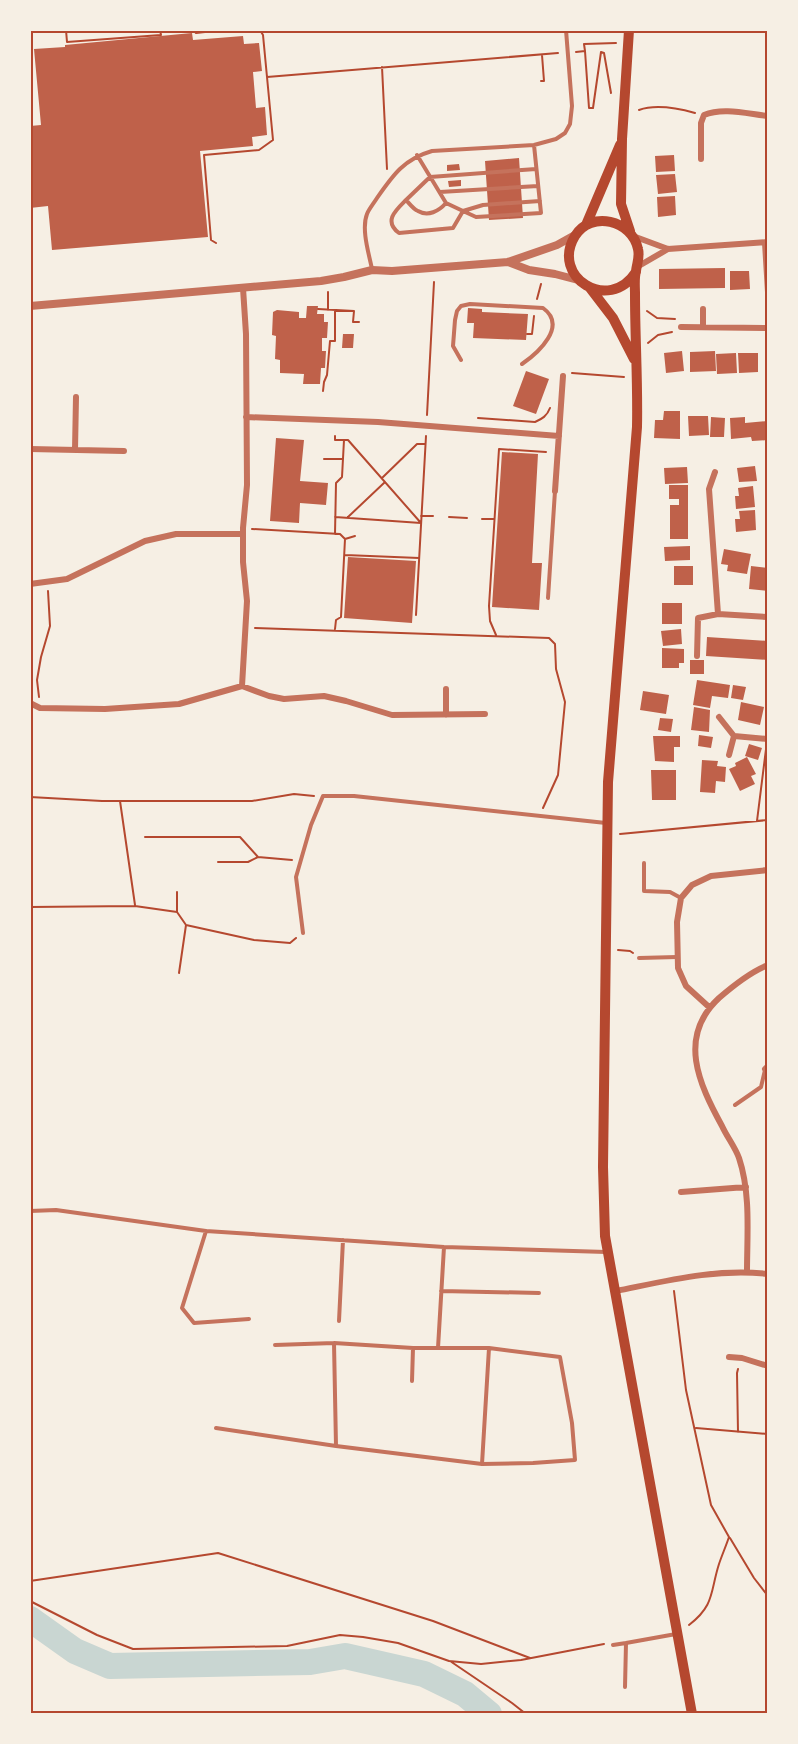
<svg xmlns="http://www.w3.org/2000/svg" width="798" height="1744" font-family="Bitter,serif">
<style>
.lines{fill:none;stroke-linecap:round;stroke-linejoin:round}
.river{stroke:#c9d6d2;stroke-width:26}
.building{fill:#bf614a}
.path{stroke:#b5482f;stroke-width:2}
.service{stroke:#c5725c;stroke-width:4}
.minor{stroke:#c5725c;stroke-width:6}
.tertiary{stroke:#c5725c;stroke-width:8}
.primary{stroke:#b5482f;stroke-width:10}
.neatline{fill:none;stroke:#b5482f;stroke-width:2}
</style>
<rect width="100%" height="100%" fill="#f6efe4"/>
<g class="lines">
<!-- river -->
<path class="river" d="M30 1619 75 1651 110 1666 310 1662 345 1656 424 1674 465 1694 489 1714"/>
</g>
<!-- building -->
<path class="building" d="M192 33 193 40 243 36 244 44 259 43 262 71 253 72 256 108 265 107 267 135 252 137 253 146 200 151 208 237 52 250 48 206 30 208V126L41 125 34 49 65 47V45Z
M674 155 675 171 656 172 655 156Z
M519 158 523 218 489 220 485 161Z
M459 164 460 170 447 171V165Z
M675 174 677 192 658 194 656 175Z
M461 180V186L449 187 448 181Z
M675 196 676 215 658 217 657 197Z
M725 268V288L659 289V269Z
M730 271H749L750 289 730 290Z
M307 306H318L317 314H324V322H328L327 338H322V351H326L325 368H321L320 384H303L304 374 280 373V360L275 359 276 336 272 335 273 312 277 310 299 312V318H306Z
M468 308 482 309V312L528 314 526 340 473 338 474 323H467Z
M343 334H354L353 348H342Z
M682 351 684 371 666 373 664 353Z
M715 351 716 371 690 372V352Z
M736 353 737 373 717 374 716 354Z
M738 353H758V372L739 373Z
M526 371 549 379 536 414 513 406Z
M664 411H680V439L654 438 655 420H663Z
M688 416H708L709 435 689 436Z
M711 417 725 418 724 437H710Z
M745 417V423L768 421V440L752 441 751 437 731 439 730 418Z
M276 438 304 440 300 481 328 483 326 505 300 503 299 523 270 521Z
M502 452 538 454 532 563H542L539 610 492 607Z
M755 466 757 481 739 482 737 468Z
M687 467 688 483 665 484 664 468Z
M669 485H688V539H670V505H679V499H669Z
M753 486 755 507 736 509 735 496H739L738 488Z
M755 510 756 530 736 532 735 519H740L739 511Z
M690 546V560L665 561 664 547Z
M724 549 751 554 747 574 727 571 728 565 721 564Z
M348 557 416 561 412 623 344 618Z
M674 566H693V585H674Z
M751 566 768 568V591L749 589Z
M662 603H682V624H662Z
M681 629 682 644 663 646 661 631Z
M707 637 768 641V660L706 656Z
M662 648 684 649V663H679V668H662Z
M690 660H704V674H690Z
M697 680 730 685 728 698 712 696 710 708 693 705Z
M733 685 746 687 743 700 731 698Z
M643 691 669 695 666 714 640 710Z
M741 702 764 707 760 725 738 720Z
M694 707 710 710 709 732 691 730Z
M660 718 673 719 671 732 658 730Z
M699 735 713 737 711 748 698 746Z
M653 736H680V747H674V762L655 761Z
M749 744 762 748 758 760 745 756Z
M747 757 756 774 751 776 755 784 740 791 729 769 736 766 735 763Z
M702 760 718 761 717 766 726 767 725 782 716 781 715 793 700 792Z
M651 770H676V800H652Z"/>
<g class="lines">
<!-- path -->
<path class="path" d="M66 30 67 42 161 35 160 30
M193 30 196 33 223 30
M260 30 263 35 267 77 558 53
M585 51 589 108H593L601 52 604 53 611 93
M576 52 585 51 584 44 616 43
M382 67 387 169
M541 81H544L542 55
M639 110C656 104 677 108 695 113
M216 243 211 240 204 155 259 150 273 140 267 77
M537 299 541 284
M318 309 354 311 353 322H359
M328 310V292
M647 311 657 318 675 319
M527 334H532L534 316
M648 343 658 335 672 332
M572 373 624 377
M323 391 324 382 327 375 330 341H335V310
M427 415 434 282
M478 418 535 422C542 419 547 416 550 408
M335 436V440H348L421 523
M324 459H343
M382 478 417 444H425
M421 516H433
M335 517 421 523
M348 517 385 482
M449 517 467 518
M482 519H494
M252 529 340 534 345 539 355 536
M335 534 336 483 342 477 344 440
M345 555 419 558
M416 615 426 436
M255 628 549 638 555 644 556 669 565 702 558 775 543 808
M335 629 336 620 341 617 345 539
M496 635 490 621 489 606 499 449 546 452
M39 697 37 680 41 657 50 626 48 591
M30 797 102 801H252L294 794 314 796
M120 801 135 905
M757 821 766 749
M620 834 768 820
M145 837H240L258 857 292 860
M218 862H248L258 857
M30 907 135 906 177 912 186 925 254 940 290 943 296 938
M177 912V892
M618 950 630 951 633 953
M179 973 186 925
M674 1291 686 1390 711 1505 729 1537C726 1546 722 1555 719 1564 710 1592 715 1605 689 1625
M738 1369 737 1373 738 1432
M696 1428 768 1434
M730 1538 754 1578 768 1596
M30 1581 218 1553 433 1621 530 1658
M30 1601 97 1635 133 1649 287 1646 340 1635 363 1637 398 1643 449 1661 481 1664 521 1660 604 1644
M450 1661 512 1703 526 1714"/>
<!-- service -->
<path class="service" d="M417 155 446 203 463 211 476 217 541 213 534 145
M440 192 538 186
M406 200C396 210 383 221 399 233L453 228 463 211 483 205 540 201
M446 203C439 211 428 217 418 211 413 209 409 203 406 200L430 177 536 169
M372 269C369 254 361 229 367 214 369 209 374 203 377 198 393 175 404 159 432 151L534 145 556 139 565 133 570 124 572 106 566 30
M461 360 453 346 455 320 457 311 461 306 470 304 543 308C568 326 538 353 522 364
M548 598 555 491
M644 863V891L670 892 681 898
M303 933 296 877 311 825 323 796H354L606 823
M639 958 677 957
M735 1105 761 1087 765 1070
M30 1211 56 1210 206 1231 444 1247 606 1252
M206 1231 182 1308 194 1323 249 1319
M441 1291 539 1293
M339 1321 343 1240
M275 1345 334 1343 336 1446
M438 1348 444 1247
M412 1381 413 1348
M216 1428 336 1446 482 1464 533 1463 575 1460 572 1423 560 1357 489 1348H413L334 1343
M482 1464 489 1348
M613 1645 626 1643
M625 1687 626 1643 676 1634"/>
<!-- minor -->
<path class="minor" d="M701 159V123L704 115C723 107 748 114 768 116
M633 236 668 249 768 242
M765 243 768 292
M637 267 668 249
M681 327 768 328
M703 327V309
M246 417 378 422 559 436
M30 449 124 451
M75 450 76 397
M715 472 709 489 718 614
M555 491 563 376
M30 584 67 579 145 541 176 534H243
M697 656 698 618 718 614 768 617
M242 686 247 601 243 562V528L247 485 246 334 243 288
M30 703 40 708 105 709 179 704 242 686 269 696 284 699 324 696 346 701 392 715 485 714
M446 715V689
M719 717 734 736 768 739
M729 755 734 736
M709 1007 686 986 678 968 677 922 681 898 692 885 711 876 768 870
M765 1069 768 1066
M681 1192 746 1187
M747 1272C747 1235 751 1194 739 1158 735 1147 727 1137 722 1126 699 1084 677 1037 719 998 734 985 750 972 768 965
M616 1291C666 1281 716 1268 768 1274
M729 1357 742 1358 768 1366"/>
<!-- tertiary -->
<path class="tertiary" d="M508 262 529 270 555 274 578 280
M30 306 321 281 344 277 372 270 392 271 508 262 557 245 575 235"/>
<!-- primary -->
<path class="primary" d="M629 30 622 139 621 204 630 231
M586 225 620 145
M636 272C609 314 550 277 575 236 591 210 632 220 638 249 640 257 637 263 636 271 634 278 635 287 635 294 635 339 638 383 637 427L608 782 603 1167 605 1236 692 1714
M590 288 613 318 634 359"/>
</g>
<!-- border -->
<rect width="798" height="1744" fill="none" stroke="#f6efe4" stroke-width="63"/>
<rect x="32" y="32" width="734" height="1680" class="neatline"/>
</svg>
